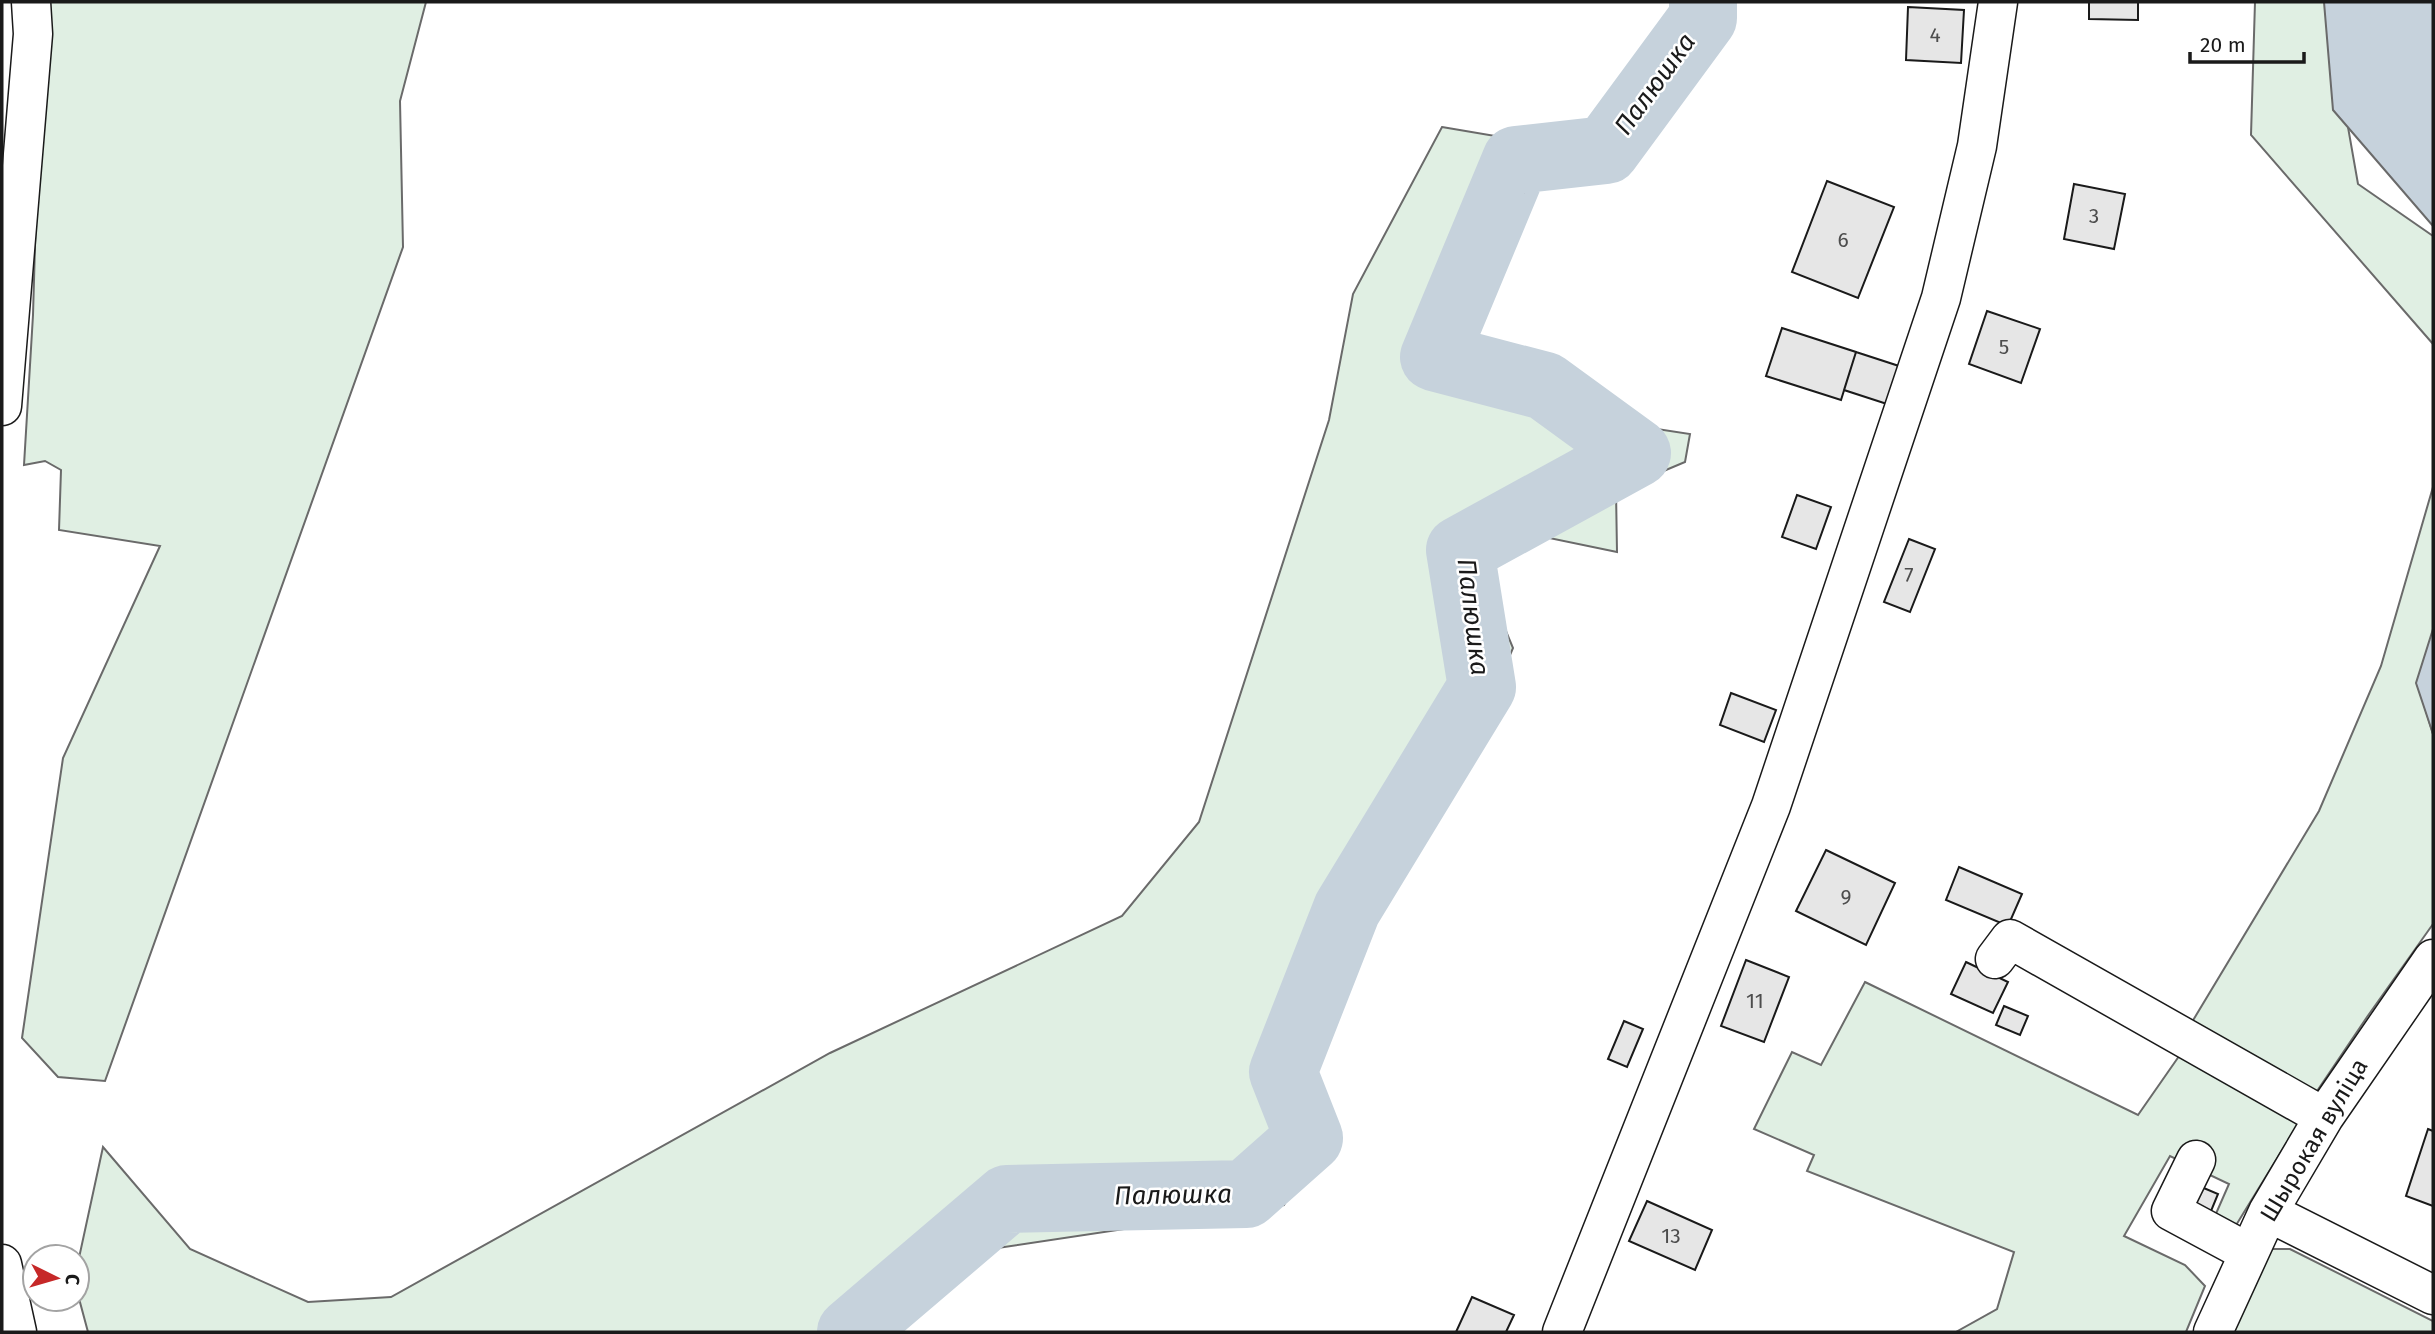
<svg xmlns="http://www.w3.org/2000/svg" width="2435" height="1334" font-family="'Fira Sans',sans-serif">
<style>
.green{fill:#e0efe3;stroke:#6a6a6a;stroke-width:2}
.water{fill:#c6d2dc;stroke:#6a6a6a;stroke-width:2}
.lines{fill:none;stroke-linecap:round;stroke-linejoin:round}
.river{stroke:#c6d2dc;stroke-width:68}
.building{fill:#e6e6e6;stroke:#1a1a1a;stroke-width:2}
.minor-casing{stroke:#1a1a1a;stroke-width:41}
.minor{stroke:#fff;stroke-width:38}
.labels{text-anchor:middle;dominant-baseline:central;stroke-width:5;stroke-linejoin:round;paint-order:stroke}
.number-label{font-size:21px;fill:#4d4d4d}
.street-label{font-size:24px;fill:#1a1a1a;stroke:#fff}
.water-label{font-size:26px;font-style:italic;fill:#1a1a1a;stroke:#fff}
</style>
<rect width="100%" height="100%" fill="#fff"/>
<!-- green -->
<path class="green" d="M44 2H426L400 101 403 247 105 1081 58 1077 22 1038 63 758 160 546 59 530 61 470 45 461 24 465 33 315 42 3Z
M2255 2H2326L2358 184 2433 236V344L2251 135Z
M1442 127 1590 152 1517 198 1450 347 1549 372 1618 423 1690 434 1685 462 1616 491 1617 552 1520 532 1481 571 1513 648 1458 780 1374 891 1308 1037 1318 1129 1284 1205 984 1250 886 1332H88L77 1291V1267L103 1147 190 1249 308 1302 391 1297 830 1053 1122 916 1199 822 1329 420 1353 294Z
M2433 487V708H2425L2433 734V924L2367 1017 2313 1097 2189 1027 2319 811 2381 666Z
M1865 982 2138 1115 2184 1049 2302 1118 2230 1235 2211 1225 2229 1184 2170 1156 2124 1236 2185 1265 2205 1286 2186 1332H1956L1997 1309 2014 1252 1807 1171 1814 1155 1754 1129 1792 1052 1821 1065Z
M2269 1249H2290L2433 1321V1332H2223Z"/>
<!-- water -->
<path class="water" d="M2324 2H2433V226L2333 110Z
M2433 629V734L2416 683Z"/>
<g class="lines">
<!-- river -->
<path class="river" d="M851 1332 1007 1199 1246 1194 1309 1138 1283 1072 1347 909 1482 687 1460 550 1637 453 1545 386 1434 357 1516 160 1606 150 1703 18V2"/>
</g>
<!-- building -->
<path class="building" d="M2089 2H2138V20L2089 19Z
M1908 7 1964 10 1961 63 1906 60Z
M1827 181 1894 207 1858 298 1792 272Z
M2074 184 2125 194 2114 249 2064 239Z
M1987 311 2040 329 2021 383 1969 364Z
M1782 328 1856 352 1841 400 1766 376Z
M1856 352 1902 367 1890 405 1844 390Z
M1797 495 1831 507 1816 549 1782 537Z
M1909 539 1935 549 1910 612 1884 602Z
M1731 693 1776 710 1764 742 1720 725Z
M1826 850 1895 883 1866 945 1796 911Z
M1959 867 2022 894 2008 926 1946 900Z
M1746 960 1789 977 1764 1042 1721 1026Z
M1966 962 2008 982 1993 1013 1951 994Z
M2004 1006 2028 1016 2020 1035 1996 1025Z
M1624 1021 1643 1029 1627 1067 1608 1059Z
M2428 1129 2433 1131V1206L2406 1196Z
M2199 1186 2218 1194 2209 1216 2190 1208Z
M1647 1201 1712 1230 1695 1270 1629 1241Z
M1472 1297 1514 1315 1506 1332H1456Z"/>
<g class="lines">
<!-- minor casing -->
<g class="minor-casing">
<path id="minor" d="M2 406 33 34 31 2
M1995 959 2010 939 2324 1117
M2196 1160 2171 1211 2249 1253
M2268 1212 2433 1295
M2 1264 17 1332
M1562 1332 1771 806 1941 298 1977 146 1998 2
M2213 1332 2268 1212 2324 1117 2433 959"/>
</g>
<!-- minor -->
<use href="#minor" class="minor"/>
</g>
<g class="labels">
<!-- number labels -->
<g class="number-label">
<text x="1935" y="35">4</text>
<text x="2094" y="216">3</text>
<text x="1843" y="240">6</text>
<text x="2004" y="347">5</text>
<text x="1909" y="575">7</text>
<text x="1846" y="897">9</text>
<text x="1755" y="1001">11</text>
<text x="1671" y="1236">13</text>
</g>
<!-- street labels -->
<g class="street-label">
<text transform="translate(2314 1140) rotate(-59)">Шырокая вуліца</text>
</g>
<!-- water labels -->
<g class="water-label">
<text transform="translate(1655 84) rotate(-54)">Палюшка</text>
<text transform="translate(1473 617) rotate(83)">Палюшка</text>
<text transform="translate(1173 1195) rotate(-1)">Палюшка</text>
</g>
</g>
<!-- border -->
<rect width="2435" height="1334" fill="none" stroke="#1a1a1a" stroke-width="7"/>
<!-- north arrow -->
<g transform="translate(56 1278) rotate(95)"><circle r="33" fill="#ffffff" stroke="#a3a3a3" stroke-width="2"/>
<path d="M0-5L12 26L0 18L-12 26Z" fill="#c62828"/>
<text y="-10" font-size="19" font-weight="bold" text-anchor="middle" fill="#1a1a1a">С</text>
</g>
<!-- scale -->
<path d="M2190 52v10h114v-10" fill="none" stroke="#1a1a1a" stroke-width="3.5"/>
<text x="2200" y="52" font-size="21" fill="#1a1a1a" stroke="#ffffff" stroke-width="5" paint-order="stroke">20 m</text>
</svg>
